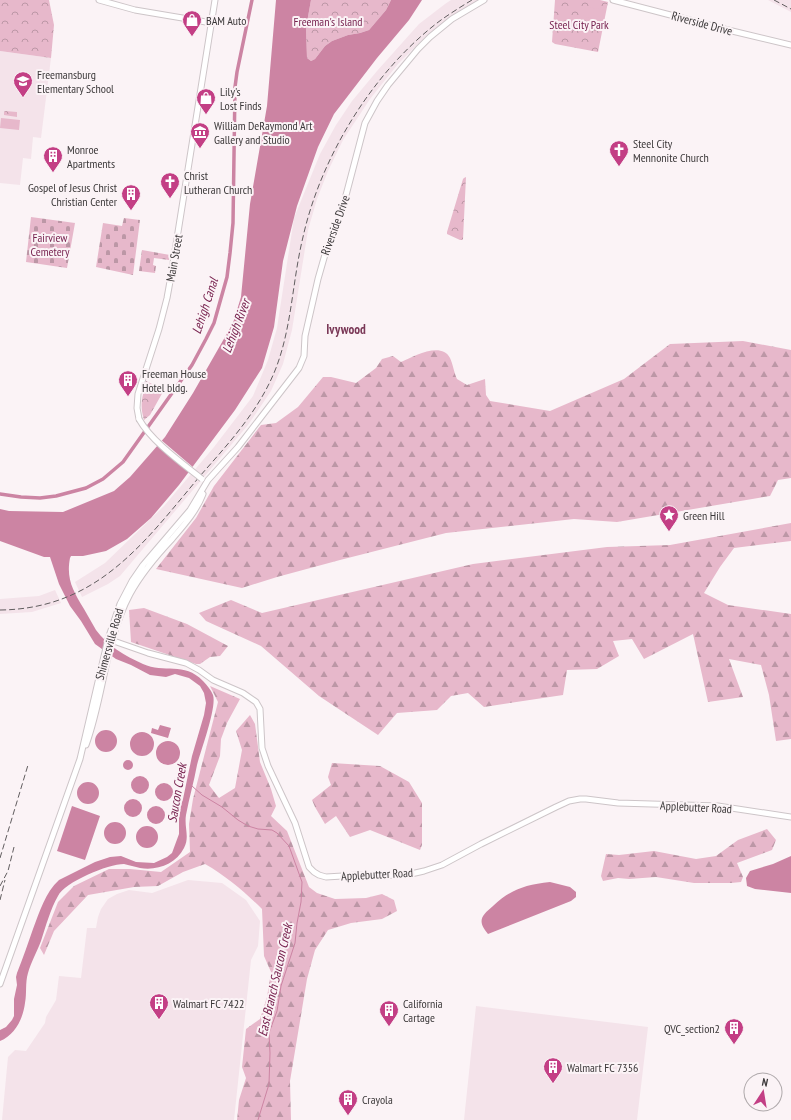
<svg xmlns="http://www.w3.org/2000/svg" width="791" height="1120" font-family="'PT Sans Narrow',sans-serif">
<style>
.built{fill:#f4e3ea}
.forest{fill:url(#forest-firs)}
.cemetery{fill:url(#cemetery-stones)}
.park{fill:url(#park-crowns)}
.pitch{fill:#e7b8cb}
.water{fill:#cc84a3}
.pier{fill:#fbf3f6}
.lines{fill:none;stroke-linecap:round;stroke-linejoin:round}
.stream{stroke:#cc84a3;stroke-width:1}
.canal{stroke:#cc84a3;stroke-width:3.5}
.secondary-casing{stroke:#cdc5c8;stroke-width:7}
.secondary{stroke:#fff;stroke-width:5}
.rail{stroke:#615d5f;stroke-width:1;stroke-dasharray:6 3;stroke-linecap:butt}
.secondary-bridge-casing{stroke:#cdc5c8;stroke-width:7;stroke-linecap:butt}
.secondary-bridge{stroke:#fff;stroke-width:5}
.labels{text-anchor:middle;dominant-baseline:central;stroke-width:4;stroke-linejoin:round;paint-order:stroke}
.poi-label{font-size:12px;fill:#3c393a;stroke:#fbf3f6;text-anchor:start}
.park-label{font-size:12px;fill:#751f4d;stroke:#fbf3f6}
.street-label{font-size:12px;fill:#3c393a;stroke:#fbf3f6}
.water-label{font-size:13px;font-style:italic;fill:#77214e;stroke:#fbf3f6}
.neighbourhood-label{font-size:13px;font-weight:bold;fill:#7a3857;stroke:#fbf3f6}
</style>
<defs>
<pattern id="forest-firs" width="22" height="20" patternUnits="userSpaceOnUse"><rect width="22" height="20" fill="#e7b8cb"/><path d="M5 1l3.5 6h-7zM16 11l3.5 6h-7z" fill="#bc97a6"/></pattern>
<pattern id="cemetery-stones" width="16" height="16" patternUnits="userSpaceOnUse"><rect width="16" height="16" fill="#e7b8cb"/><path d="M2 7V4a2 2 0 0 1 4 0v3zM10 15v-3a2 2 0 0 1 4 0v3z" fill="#bc97a6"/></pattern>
<pattern id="park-crowns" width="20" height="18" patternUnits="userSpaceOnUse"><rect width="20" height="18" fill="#e7b8cb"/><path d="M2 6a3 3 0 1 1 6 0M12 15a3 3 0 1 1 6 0" fill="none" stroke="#bc97a6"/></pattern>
</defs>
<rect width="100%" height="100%" fill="#fbf3f6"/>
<!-- built -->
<path class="built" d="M451 0H479L459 11 427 35 398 64 370 99 343 140 328 171 317 199 308 230 292 330 283 364 271 391 248 425 120 576 108 584 82 597 75 582 105 563 164 506 214 447 253 396 268 360 277 328 294 218 320 154 336 125 352 101 377 71 419 24 445 4Z
M768 0H791V12Z
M0 51 51 58 41 138 33 137 31 159 23 158 20 185 0 183Z
M55 590 61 603 32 612 0 614V599L39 596Z
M188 880 222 883 246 900 260 921 258 946 251 960 234 1120H2L8 1057 15 1050 26 1051 45 1023 46 1017 56 1000 59 976 81 978 87 928H96L98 917 101 909 108 899 117 894 129 890 152 893Z
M476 1006 648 1027 637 1120H464Z"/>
<!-- forest -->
<path class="forest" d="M743 341 791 350V478L778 480 770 496 617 522 574 519 446 533 340 560 277 577 242 588 156 569 196 518 214 486 261 425 276 423 298 407 323 377H331L356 383 376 368 382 359 393 356 401 362C413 357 441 341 450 358 453 364 454 373 457 379L467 385 485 379 486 395 490 401 550 411 624 379 670 344Z
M791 523V541L734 548 720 567 704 593 728 605 791 614V739L776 741 769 695 761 665 729 659 743 697 708 702 693 634 644 659 632 639 613 641 619 656 597 669 567 670 563 695 484 707 468 693 451 696 437 710 397 713 378 735 319 696 261 646 206 621 199 613 231 600 262 613 473 564 607 547 670 545Z
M144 608 187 624 228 646 220 656 210 657 200 664H196L131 642 129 610Z
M210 686 240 699 227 723 221 739 220 756 209 785 219 798 235 788 242 750 236 731 250 715 255 724 260 762 271 789 276 806 271 816 287 831 309 887 317 893 335 899 366 898 382 894 394 900 397 911 382 919 351 923 328 930 315 950 307 979 290 1081 291 1120H237L239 1100 246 1078 242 1067 246 1029 260 1019 267 997 271 972 264 956 262 909C245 892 226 876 205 864L183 872 158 886 134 887 88 895 54 931 44 955 40 948 58 902 74 886 109 869H130L161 872 190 852 189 824 193 799 218 702Z
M332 763 380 766 409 782 422 803V845L420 850 370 830 350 837 336 816 325 824 315 807 312 800 331 785 328 777Z
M767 829 776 840 772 850 737 863 743 877 741 882 731 883H694L656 877 629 879 618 878 603 881 601 876 606 854 619 855 654 851 696 859 716 856 738 840Z"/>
<!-- cemetery -->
<path class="cemetery" d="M31 217 75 223 67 268 26 262Z
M124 218 140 220 133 275 96 267 103 223 122 226Z
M142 250 170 255 169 260 154 258 153 265 156 266 155 273 139 271Z"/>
<!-- park -->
<path class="park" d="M0 0H49L54 25 51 58 0 51Z
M311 0H391L386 10 369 30 360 33 348 35 332 41 325 46 315 59 311 61 307 58 306 28Z
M555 0H600L608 2 598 52 555 44 552 42Z
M5 111 17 112V117L4 115V112Z
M466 177 463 239 462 240H460L447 234V232L463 179 464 178Z
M146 381 164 390 150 415 144 420C139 403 143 397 146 381Z"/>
<!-- pitch -->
<path class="pitch" d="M588 7 604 10 602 20 586 17Z
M1 118 20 120 19 130 0 128Z"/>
<!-- water -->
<path class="water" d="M276 0H311L306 28 307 58 311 61 315 59 325 46 332 41 348 35 360 33 369 30 386 10 391 0H422L409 20 377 58 334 114 318 147 297 206 283 261 274 327 262 368 235 410 179 485 151 518 127 539 106 551 83 556H71L70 558C66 579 73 591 84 609 88 616 92 623 96 630 107 645 125 656 143 664 164 674 184 661 203 681 207 685 211 690 213 695 217 707 201 750 197 765 194 782 189 798 186 815 184 827 190 837 184 848 176 864 157 871 140 868 135 867 129 865 124 864 108 864 65 882 58 896 50 910 46 926 41 941 37 952 31 962 28 973 25 983 27 993 25 1003 23 1019 15 1035 0 1041V1030L6 1027 12 1020 14 1016V999L17 985 16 977 17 973C23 958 28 943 33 929 40 911 45 893 59 880L95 862 110 857 121 856 136 862 154 863 167 857 172 853 179 834V811L183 799 192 756 204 715 206 703 204 693 200 686 189 678 175 674 166 677 150 675 131 665 116 659 95 644 81 621 70 606 59 584 50 557H44L0 541V509L9 511 63 512 114 491 130 477 165 437 193 393 233 323 241 297 250 204 267 106Z
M160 725 171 728 168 738 151 733 152 728 158 730Z
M95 741a11 11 0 1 1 22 0a11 11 0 1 1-22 0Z
M130 744a12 12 0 1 1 24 0a12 12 0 1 1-24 0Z
M156 753a12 12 0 1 1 24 0a12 12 0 1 1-24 0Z
M123 765a5 5 0 1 1 10 0a5 5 0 1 1-10 0Z
M131 785a9 9 0 1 1 18 0a9 9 0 1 1-18 0Z
M77 793a11 11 0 1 1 22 0a11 11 0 1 1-22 0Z
M155 792a9 9 0 1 1 18 0a9 9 0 1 1-18 0Z
M124 808a9 9 0 1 1 18 0a9 9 0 1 1-18 0Z
M147 815a9 9 0 1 1 18 0a9 9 0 1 1-18 0Z
M72 806 100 816 85 860 57 851Z
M104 833a11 11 0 1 1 22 0a11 11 0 1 1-22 0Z
M136 837a11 11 0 1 1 22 0a11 11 0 1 1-22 0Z
M791 856V893L755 889 747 886 746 878 750 871 773 864Z
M550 882 570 887 576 892V897L571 901 488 934C477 921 481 916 493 906 511 889 525 885 550 882Z"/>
<!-- pier -->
<path class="pier" d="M160 439 194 468 191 472 156 444Z"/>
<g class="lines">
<!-- stream -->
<path class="stream" d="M216 22 247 27
M192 786 202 795 222 807 238 820 248 826 258 829 272 830 277 833 289 846 302 882 301 902 297 923 295 943 281 986 277 1011 269 1033 270 1053 269 1084 258 1120"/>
<!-- canal -->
<path class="canal" d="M0 494 21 497 40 498 56 496 86 488 103 479 123 462 192 365 206 339 214 323 227 277 230 253 233 223 235 87 237 72 252 0"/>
<!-- secondary casing -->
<g class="secondary-casing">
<path id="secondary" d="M99 0 135 10 212 23
M613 0 728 30 791 45
M139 419 137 408 138 394 159 329 167 298 171 276 215 0
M108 639 148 653 186 663 199 670 213 680 243 693 256 702 260 709 262 748 268 766 295 823 309 867 314 872 319 875 326 877 359 875 379 876 411 874 424 871 442 865 481 844 556 807 569 801 580 799H586L618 803 718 806 791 817
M86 745C104 696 105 641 130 594 141 574 156 556 172 539 184 525 196 512 203 494
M0 984 80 759 108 639 120 604 132 581 143 565 190 510 208 480 238 447 299 368 304 356 305 336 318 279 326 251 335 231 345 199 365 123 377 101 388 85 418 49 430 37 452 19 484 0"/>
</g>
<!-- secondary -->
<use href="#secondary" class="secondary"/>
<!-- rail -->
<path class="rail" d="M774 0 791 9
M0 610C97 609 144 543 200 476 228 444 257 413 274 373 292 330 292 282 303 237 321 156 374 70 441 20 451 13 462 6 472 0
M0 858 28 765
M0 886 8 871 14 847
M0 900 5 880"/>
<!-- secondary-bridge casing -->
<g class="secondary-bridge-casing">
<path id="secondary-bridge" d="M139 419C151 441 182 463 202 479"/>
</g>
<!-- secondary-bridge -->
<use href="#secondary-bridge" class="secondary-bridge"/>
</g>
<!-- icons -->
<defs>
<g id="shop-pin" transform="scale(1)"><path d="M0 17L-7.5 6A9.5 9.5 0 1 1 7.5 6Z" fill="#c33f85" stroke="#fbf3f6"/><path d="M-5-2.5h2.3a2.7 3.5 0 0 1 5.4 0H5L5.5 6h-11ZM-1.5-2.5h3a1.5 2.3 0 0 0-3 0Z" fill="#fff"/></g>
<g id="school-pin" transform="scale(1)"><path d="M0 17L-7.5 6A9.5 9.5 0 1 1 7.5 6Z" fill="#c33f85" stroke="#fbf3f6"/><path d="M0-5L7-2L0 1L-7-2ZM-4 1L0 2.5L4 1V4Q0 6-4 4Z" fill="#fff"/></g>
<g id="museum-pin" transform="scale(1)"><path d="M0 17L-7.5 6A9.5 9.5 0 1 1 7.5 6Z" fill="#c33f85" stroke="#fbf3f6"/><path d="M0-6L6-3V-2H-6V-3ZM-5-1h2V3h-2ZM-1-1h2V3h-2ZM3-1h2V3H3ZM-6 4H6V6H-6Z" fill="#fff"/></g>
<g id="church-pin" transform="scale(1)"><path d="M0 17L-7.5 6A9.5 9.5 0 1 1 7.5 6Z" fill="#c33f85" stroke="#fbf3f6"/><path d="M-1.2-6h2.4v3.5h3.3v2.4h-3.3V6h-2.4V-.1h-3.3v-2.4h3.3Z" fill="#fff"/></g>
<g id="building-pin" transform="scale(1)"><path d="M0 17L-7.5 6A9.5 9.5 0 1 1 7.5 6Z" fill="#c33f85" stroke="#fbf3f6"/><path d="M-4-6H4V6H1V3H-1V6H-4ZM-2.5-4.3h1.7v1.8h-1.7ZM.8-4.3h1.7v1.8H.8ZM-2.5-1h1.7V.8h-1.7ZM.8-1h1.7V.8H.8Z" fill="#fff"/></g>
<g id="sight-pin" transform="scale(1)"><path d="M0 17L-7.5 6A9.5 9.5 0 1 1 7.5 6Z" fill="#c33f85" stroke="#fbf3f6"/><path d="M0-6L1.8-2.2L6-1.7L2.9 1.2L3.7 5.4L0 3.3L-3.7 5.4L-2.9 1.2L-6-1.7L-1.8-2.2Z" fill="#fff"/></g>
</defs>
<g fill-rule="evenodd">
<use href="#shop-pin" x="192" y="20"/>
<use href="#school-pin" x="23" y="81"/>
<use href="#shop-pin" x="206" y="98"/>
<use href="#museum-pin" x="200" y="132"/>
<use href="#church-pin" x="619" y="150"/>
<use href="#building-pin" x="53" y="156"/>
<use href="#church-pin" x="170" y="182"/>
<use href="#building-pin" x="131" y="194"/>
<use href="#building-pin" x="128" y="380"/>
<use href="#sight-pin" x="669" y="515"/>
<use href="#building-pin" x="159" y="1003"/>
<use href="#building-pin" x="389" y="1010"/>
<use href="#building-pin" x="734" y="1028"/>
<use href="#building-pin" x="553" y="1067"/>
<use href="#building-pin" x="348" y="1099"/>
</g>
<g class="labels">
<!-- poi labels -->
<g class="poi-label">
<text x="206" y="20">BAM Auto</text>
<text x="37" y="74">Freemansburg<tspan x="37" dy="14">Elementary School</tspan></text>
<text x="220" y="91">Lily's<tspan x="220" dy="14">Lost Finds</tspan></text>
<text x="214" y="125">William DeRaymond Art<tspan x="214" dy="14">Gallery and Studio</tspan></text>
<text x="633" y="143">Steel City<tspan x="633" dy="14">Mennonite Church</tspan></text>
<text x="67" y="149">Monroe<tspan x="67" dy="14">Apartments</tspan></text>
<text x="184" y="175">Christ<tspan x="184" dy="14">Lutheran Church</tspan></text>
<text x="117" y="187" text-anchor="end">Gospel of Jesus Christ<tspan x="117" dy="14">Christian Center</tspan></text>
<text x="142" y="373">Freeman House<tspan x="142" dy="14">Hotel bldg.</tspan></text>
<text x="683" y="515">Green Hill</text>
<text x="173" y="1003">Walmart FC 7422</text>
<text x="403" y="1003">California<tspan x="403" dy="14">Cartage</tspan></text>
<text x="720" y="1028" text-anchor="end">QVC_section2</text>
<text x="567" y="1067">Walmart FC 7356</text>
<text x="362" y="1099">Crayola</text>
</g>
<!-- park labels -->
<g class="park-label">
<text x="328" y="21">Freeman's Island</text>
<text x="579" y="24">Steel City Park</text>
<text x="50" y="237">Fairview<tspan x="50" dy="14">Cemetery</tspan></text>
</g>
<!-- street labels -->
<g class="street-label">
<text transform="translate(702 23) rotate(15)">Riverside Drive</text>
<text transform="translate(335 225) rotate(-70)">Riverside Drive</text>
<text transform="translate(174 258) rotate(-80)">Main Street</text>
<text transform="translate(109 644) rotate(-74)">Shimersville Road</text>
<text transform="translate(696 807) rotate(3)">Applebutter Road</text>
<text transform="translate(377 874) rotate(-3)">Applebutter Road</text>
</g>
<!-- water labels -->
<g class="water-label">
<text transform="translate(205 306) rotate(-72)">Lehigh Canal</text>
<text transform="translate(236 326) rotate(-69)">Lehigh River</text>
<text transform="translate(177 793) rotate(-80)">Saucon Creek</text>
<text transform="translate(275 980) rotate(-77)">East Branch Saucon Creek</text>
</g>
<!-- neighbourhood labels -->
<g class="neighbourhood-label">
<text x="346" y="329">Ivywood</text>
</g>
</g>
<!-- north arrow -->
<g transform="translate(763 1092) rotate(12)"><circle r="19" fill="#fbf3f6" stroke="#afa9ab"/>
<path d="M0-3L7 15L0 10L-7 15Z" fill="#c33f85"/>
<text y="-6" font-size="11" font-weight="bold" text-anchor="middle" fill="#3c393a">N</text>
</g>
</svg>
